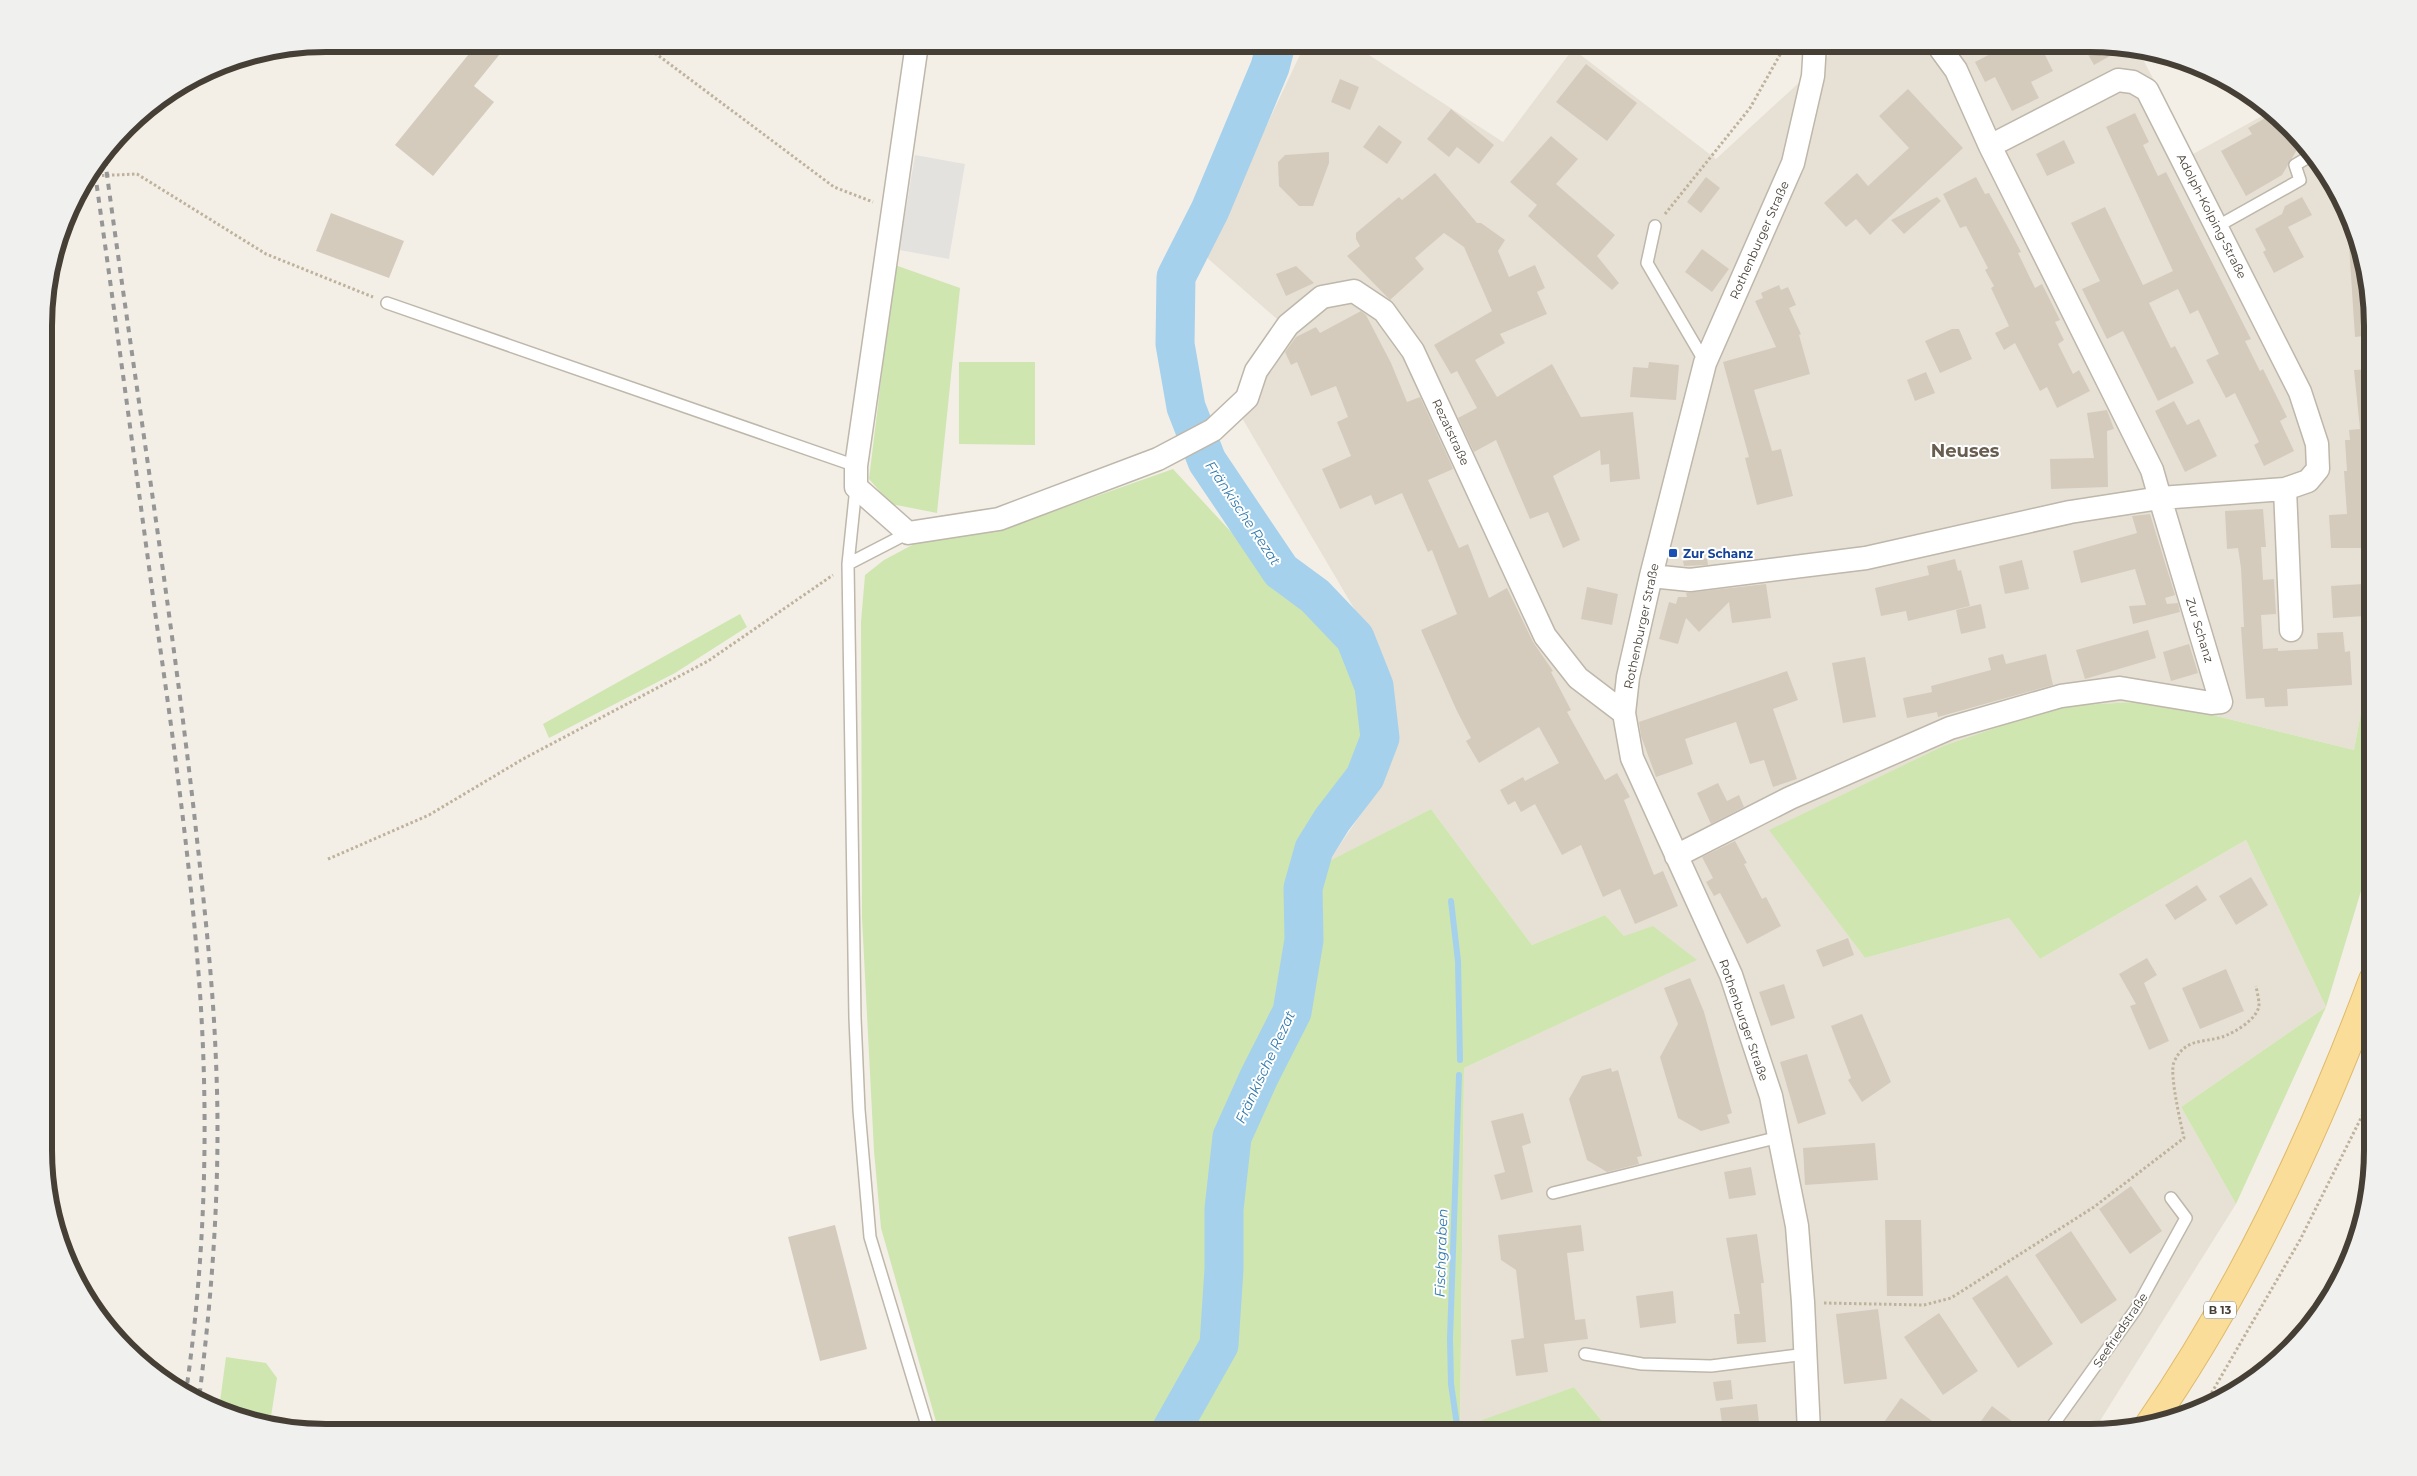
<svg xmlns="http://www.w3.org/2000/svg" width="2417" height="1476" font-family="Montserrat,sans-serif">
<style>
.residential{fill:#e7e1d5}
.green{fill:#cfe6b1}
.parking{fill:#e4e2df}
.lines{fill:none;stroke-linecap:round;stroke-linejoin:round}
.stream{stroke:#a5d1ed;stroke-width:6}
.river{stroke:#a5d1ed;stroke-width:39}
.building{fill:#d4cbbd}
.service-casing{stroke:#beb7aa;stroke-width:14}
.minor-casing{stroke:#beb7aa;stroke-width:25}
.primary-casing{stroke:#dfba69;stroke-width:30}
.path{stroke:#bfb29c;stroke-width:3;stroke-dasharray:2.5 2.5;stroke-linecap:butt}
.service{stroke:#fff;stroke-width:11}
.minor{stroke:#fff;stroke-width:22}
.primary{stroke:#fadd99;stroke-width:28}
.rail{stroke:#969696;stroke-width:4;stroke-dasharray:6 6;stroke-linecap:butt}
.transit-dot{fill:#1a4fb4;stroke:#fff;stroke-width:2}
.labels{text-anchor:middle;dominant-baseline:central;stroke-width:4;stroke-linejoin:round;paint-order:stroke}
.shield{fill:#fff;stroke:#7e7972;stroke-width:1}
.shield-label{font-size:11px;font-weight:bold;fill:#463f36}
.street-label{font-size:12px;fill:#463f36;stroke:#fff}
.transit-label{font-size:12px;font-weight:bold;fill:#164399;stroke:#fff;text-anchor:start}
.water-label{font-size:14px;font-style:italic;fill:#337bad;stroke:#fff}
.district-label{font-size:18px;font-weight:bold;fill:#685d4e;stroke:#fff}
.rim{fill:none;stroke:#463f36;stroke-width:6}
</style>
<rect width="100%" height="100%" fill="#f3efe7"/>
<!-- residential -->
<path class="residential" d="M1305 44H1352L1503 142 1573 49 1716 159 1841 44H2091L2138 50 2193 154 2271 111 2291 127 2335 185 2364 253 2373 308V648L2354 750 2156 701 2059 706 1943 746 1770 830 1865 958 2009 918 2040 959 2246 840 2326 1007 2181 1107 2236 1204 2093 1432H1611L1574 1387 1460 1429 1464 1068 1696 960 1624 936 1605 915 1532 945 1431 809 1328 862 1376 792 1393 740 1379 651 1232 401 1277 319 1205 256Z"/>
<!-- green -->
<path class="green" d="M895 265 960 288 937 513 891 504 869 479Z
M959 362H1035V445L959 444Z
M1173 469 1280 585 1336 632 1364 693 1366 748 1352 780 1311 826 1298 877 1431 809 1532 945 1605 915 1624 936 1653 926 1697 960 1464 1068 1460 1428 1574 1387 1611 1432H939L881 1228 874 1151 862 918 861 622 865 575 884 560 914 544 1006 528Z
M740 614 747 627 675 673 549 738 543 724Z
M2373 648V897L2361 891 2326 1007 2236 1204 2181 1107 2326 1007 2246 840 2040 959 2009 918 1865 958 1769 830 1943 746 2059 706 2156 701 2354 750Z
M226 1357 266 1363 277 1378 270 1423 236 1417 219 1409Z"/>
<!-- parking -->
<path class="parking" d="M915 155 965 164 949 259 899 250Z"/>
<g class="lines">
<!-- stream -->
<path class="stream" d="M1451 901 1458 961 1460 1060
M1458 1432 1451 1384 1450 1339 1459 1075"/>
<!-- river -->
<path class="river" d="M1170 1432 1219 1345 1224 1269V1209L1232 1137 1259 1077 1292 1012 1304 940 1303 888 1314 849 1332 820 1365 777 1380 738 1374 686 1355 638 1315 596 1281 571 1207 461 1186 407 1175 344 1176 277 1210 210 1270 67 1276 44"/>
</g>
<!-- building -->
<path class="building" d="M477 44H508L474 86 494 102 433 176 395 145Z
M1997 44H2031L2037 55 2043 51 2053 71 2031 82 2039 98 2012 111 1995 77 1985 82 1975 62 2000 49Z
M2082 44H2091L2124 48 2094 65Z
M1586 64 1637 103 1607 141 1556 102Z
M1340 79 1359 87 1350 110 1331 102Z
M1908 89 1963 148 1870 235 1856 219 1846 227 1824 203 1857 173 1868 186 1909 148 1879 116Z
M1451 109 1494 145 1479 164 1457 147 1449 157 1427 139Z
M2135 113 2149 142 2143 145 2158 176 2166 172 2251 339 2245 341 2260 371 2263 369 2287 417 2280 421 2294 451 2264 466 2254 445 2259 442 2235 393 2226 398 2206 360 2219 354 2198 310 2190 314 2178 289 2149 303 2171 348 2175 346 2194 383 2158 401 2123 331 2107 339 2082 289 2100 281 2071 223 2105 207 2143 285 2173 271 2106 127Z
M2274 113 2282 120 2298 148 2282 175 2246 196 2221 151 2252 134 2248 128Z
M1379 125 1402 142 1387 164 1363 147Z
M1551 136 1578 159 1556 184 1615 235 1597 256 1619 283 1612 290 1528 216 1537 205 1510 182Z
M2064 140 2075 163 2047 176 2036 154Z
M1329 152V163L1313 206H1299L1279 186 1278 162 1285 155Z
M1435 173 1477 223H1481L1505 240 1498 251 1509 277 1535 265 1545 288 1537 292 1547 314 1500 334 1505 343 1475 360 1497 397 1552 364 1581 417 1633 412 1640 479 1610 482 1609 464 1601 465 1600 450 1553 476 1580 540 1563 548 1548 512 1530 519 1496 440 1474 452 1458 418 1477 408 1457 371 1451 374 1434 345 1492 311 1464 247 1444 233 1415 258 1424 269 1390 300 1347 256 1360 246 1356 239V233L1399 197 1402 200Z
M1706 177 1720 188 1701 213 1687 202Z
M1976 177 1985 194 1989 193 2012 235 2021 252 2018 253 2035 288 2042 284 2060 320 2055 322 2064 340 2058 344 2073 374 2079 370 2090 391 2057 408 2047 387 2040 391 2015 343 2004 350 1995 333 2009 326 1991 288 1994 286 1985 270 1988 268 1966 226 1960 228 1943 194Z
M1937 197 1941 201 1904 234 1891 220Z
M2302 197 2312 215 2288 227 2304 257 2274 273 2263 252 2266 250 2255 229 2282 214 2285 206Z
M331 213 404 241 389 278 316 251Z
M2359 243 2364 253 2373 308V335L2355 337 2349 245Z
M1702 249 1729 269 1712 292 1685 272Z
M1296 266 1314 283 1286 296 1276 274Z
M1779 285 1781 290 1788 287 1796 305 1789 308 1801 334 1799 335 1810 374 1754 390 1772 451 1781 449 1793 496 1757 505 1745 458 1749 457 1723 362 1776 347 1755 301 1763 298 1761 293Z
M1361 311 1366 315 1391 363 1407 402 1420 397 1451 464 1453 469 1428 480 1459 548 1468 544 1489 598 1507 588 1533 642 1553 671 1551 672 1571 710 1567 712 1605 780 1617 773 1630 797 1624 800 1654 875 1663 871 1678 906 1635 924 1620 889 1603 897 1581 845 1562 855 1535 804 1521 812 1515 801 1508 805 1500 790 1523 777 1525 781 1559 763 1539 727 1479 763 1466 741 1471 738 1456 709 1421 630 1457 614 1432 550 1428 552 1402 493 1375 505 1371 495 1340 509 1322 469 1351 456 1337 422 1348 417 1336 386 1311 396 1297 362 1291 365 1285 352 1296 337 1316 327 1320 333Z
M1952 329H1959L1972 359 1940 373 1925 341Z
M1649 362 1679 365 1676 400 1630 397 1633 367 1648 368Z
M2373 369V508H2365L2368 548H2331L2329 515 2347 514 2344 471H2347L2345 440H2350L2349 430 2360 429 2354 370Z
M1926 372 1935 393 1915 401 1907 380Z
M2174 401 2187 425 2199 419 2217 456 2185 472 2155 411Z
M2107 410 2114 429 2107 431 2108 487 2051 489 2050 459 2094 458 2087 413Z
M2263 509 2266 547H2261L2263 580 2274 579 2276 614 2261 615 2263 649 2278 648V651L2318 649 2317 633 2343 632 2345 652 2350 651 2352 685 2287 689 2288 706 2265 707 2264 698 2246 699 2241 627H2244L2241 568 2238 548 2227 549 2225 511Z
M2150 514 2175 595 2165 598 2167 604 2178 603 2180 612 2133 624 2129 606 2146 605 2135 569 2081 583 2073 551 2137 533 2132 516Z
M1707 558 1708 565 1684 566 1683 561Z
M1955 559 1958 571 1961 570 1970 606 1908 621 1906 611 1881 616 1875 588 1929 575 1927 566Z
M2022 560 2029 589 2005 594 1999 566Z
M1766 584 1771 618 1732 623 1729 602 1699 632 1686 618 1678 644 1659 639 1669 602 1676 604 1678 597H1687L1686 593Z
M2363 584 2365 616 2333 618 2331 586Z
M1587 587 1618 594 1612 625 1581 619Z
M1981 604 1986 628 1961 634 1956 610Z
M2148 630 2156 658 2085 679 2076 650Z
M2189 644 2198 673 2171 681 2163 652Z
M2003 654 2006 664 2046 654 2053 685 1938 717 1937 712 1907 718 1903 698 1932 692 1931 686 1991 670 1988 658Z
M1865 657 1876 717 1843 723 1832 663Z
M1787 671 1798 700 1773 709 1797 779 1773 787 1764 760 1750 764 1736 722 1685 739 1693 764 1656 777 1641 736 1639 722Z
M1718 783 1727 801 1739 795 1744 807 1711 824 1697 793Z
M1735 841 1747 863 1744 864 1762 899 1766 897 1781 926 1747 944 1720 893 1714 896 1706 882 1713 878 1702 857Z
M2251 877 2268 905 2236 925 2219 896Z
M2197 885 2207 900 2175 920 2165 905Z
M1848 938 1854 955 1823 967 1816 950Z
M2147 958 2157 975 2144 983 2169 1041 2149 1050 2130 1006 2136 1004 2119 974Z
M2226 969 2244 1011 2200 1029 2182 988Z
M1690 978 1704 1012 1732 1113 1727 1115 1730 1123 1701 1131 1678 1118 1660 1057 1678 1024 1664 988Z
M1784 984 1795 1018 1771 1026 1759 992Z
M1862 1014 1891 1082 1862 1102 1848 1080 1851 1078 1831 1026Z
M1807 1054 1826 1114 1798 1124 1780 1062Z
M1611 1068 1612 1072 1618 1070 1642 1156 1637 1157 1639 1164 1607 1172 1587 1160 1569 1099 1582 1076Z
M1523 1113 1531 1143 1522 1146 1533 1192 1501 1200 1494 1175 1505 1172 1491 1121Z
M1875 1143 1878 1180 1805 1185 1803 1148Z
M1751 1167 1756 1195 1729 1199 1724 1172Z
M2131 1186 2162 1231 2130 1254 2099 1209Z
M1885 1220H1921L1923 1296H1887Z
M835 1225 867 1349 820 1361 788 1237Z
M1581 1225 1584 1251 1567 1253 1575 1320 1585 1319 1588 1339 1544 1344 1548 1372 1516 1376 1511 1340 1524 1338 1516 1270 1501 1260 1498 1235Z
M2071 1231 2117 1300 2081 1324 2035 1255Z
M1757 1234 1764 1283H1761L1766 1342 1737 1344 1734 1314H1740L1726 1238Z
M2007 1275 2053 1344 2018 1368 1972 1298Z
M1673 1291 1676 1323 1640 1328 1636 1296Z
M1878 1309 1887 1379 1844 1384 1836 1314Z
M1939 1313 1978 1371 1943 1395 1904 1337Z
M1731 1380 1733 1399 1716 1401 1713 1382Z
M1901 1398 1916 1409 1947 1432H1877Z
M1757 1404 1760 1432H1723L1720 1408Z
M1992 1406 2026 1432H1973Z"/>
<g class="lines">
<!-- service casing -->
<g class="service-casing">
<path id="service" d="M1655 226 1647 263 1705 362
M2218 226 2300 180 2295 165 2312 155
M387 303 856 466
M856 487 848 564 855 1018 859 1110 870 1237 929 1432
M848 564 908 533
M1553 1193 1779 1137
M1585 1354 1642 1364 1711 1366 1806 1354
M2048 1432 2136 1309 2186 1218 2171 1198"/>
</g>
<!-- minor casing -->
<g class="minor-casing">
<path id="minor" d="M917 44 856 466V487L908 533 999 519 1158 459 1213 430 1247 398 1256 371 1288 325 1322 297 1354 291 1384 311 1413 351 1545 636 1578 678 1624 713
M1937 44 1956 70 1990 146 2152 470 2160 498 2285 489 2308 481 2318 469 2317 444 2300 392 2147 90 2133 82 2118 80 1990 146
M2285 489 2291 630
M1651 576 1690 580 1866 558 2070 512 2160 498 2221 702 2211 703 2120 688 2061 696 1950 728 1790 798 1676 856
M1809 1432 1803 1302 1797 1226 1771 1096 1731 975 1632 758 1624 713 1628 677 1651 576 1705 363 1793 163 1813 76 1815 44"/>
</g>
<!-- primary casing -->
<g class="primary-casing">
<path id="primary" d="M2149 1425C2244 1288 2315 1135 2373 980"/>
</g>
<!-- path -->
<path class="path" d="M643 44 834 187 873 202
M92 176 137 174 266 254 373 297
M1665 214 1750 108 1786 44
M328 859 429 815 523 759 708 661 833 575
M1824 1303 1924 1305 1951 1298 2094 1207 2184 1138C2181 1124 2169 1074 2174 1062 2185 1038 2202 1043 2222 1037 2234 1033 2258 1019 2259 1005 2259 999 2257 992 2256 986
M2204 1406 2300 1240 2373 1094"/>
<!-- service -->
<use href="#service" class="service"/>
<!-- minor -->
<use href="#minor" class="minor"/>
<!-- primary -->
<use href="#primary" class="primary"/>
<!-- rail -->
<path class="rail" d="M105 160C134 377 169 594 194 812 203 895 213 978 216 1062 221 1174 213 1287 199 1399
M95 173C116 322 136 470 156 619 174 743 191 868 200 993 209 1125 205 1261 186 1392"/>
</g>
<!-- markers -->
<rect class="transit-dot" x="1668" y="548" width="10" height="10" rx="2.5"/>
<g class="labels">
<!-- shield labels -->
<rect class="shield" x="2204" y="1301.5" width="32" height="17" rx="4"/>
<g class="shield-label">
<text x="2220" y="1310">B 13</text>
</g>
<!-- street labels -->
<g class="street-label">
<text transform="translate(2212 216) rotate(63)">Adolph-Kolping-Straße</text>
<text transform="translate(1759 240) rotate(-66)">Rothenburger Straße</text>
<text transform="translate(1451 432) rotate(65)">Rezatstraße</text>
<text transform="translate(1641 626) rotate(-78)">Rothenburger Straße</text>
<text transform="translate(2200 630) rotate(73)">Zur Schanz</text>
<text transform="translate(1744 1020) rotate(71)">Rothenburger Straße</text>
<text transform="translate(2120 1330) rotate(-56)">Seefriedstraße</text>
</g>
<!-- transit labels -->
<g class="transit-label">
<text x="1683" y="553">Zur Schanz</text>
</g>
<!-- water labels -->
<g class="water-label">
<text transform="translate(1243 513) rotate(56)">Fränkische Rezat</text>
<text transform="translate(1265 1067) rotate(-65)">Fränkische Rezat</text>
<text transform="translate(1441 1253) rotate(-88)">Fischgraben</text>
</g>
<!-- district labels -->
<g class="district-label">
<text x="1965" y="451">Neuses</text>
</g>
</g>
<!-- crop -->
<path d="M0 0H2417V1476H0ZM326 52H2090A274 274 0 0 1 2364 326V1150A274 274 0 0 1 2090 1424H326A274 274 0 0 1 52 1150V326A274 274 0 0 1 326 52Z" fill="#f0f0ef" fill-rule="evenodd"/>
<path class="rim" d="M326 52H2090A274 274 0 0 1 2364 326V1150A274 274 0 0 1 2090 1424H326A274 274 0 0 1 52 1150V326A274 274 0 0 1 326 52Z"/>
</svg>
